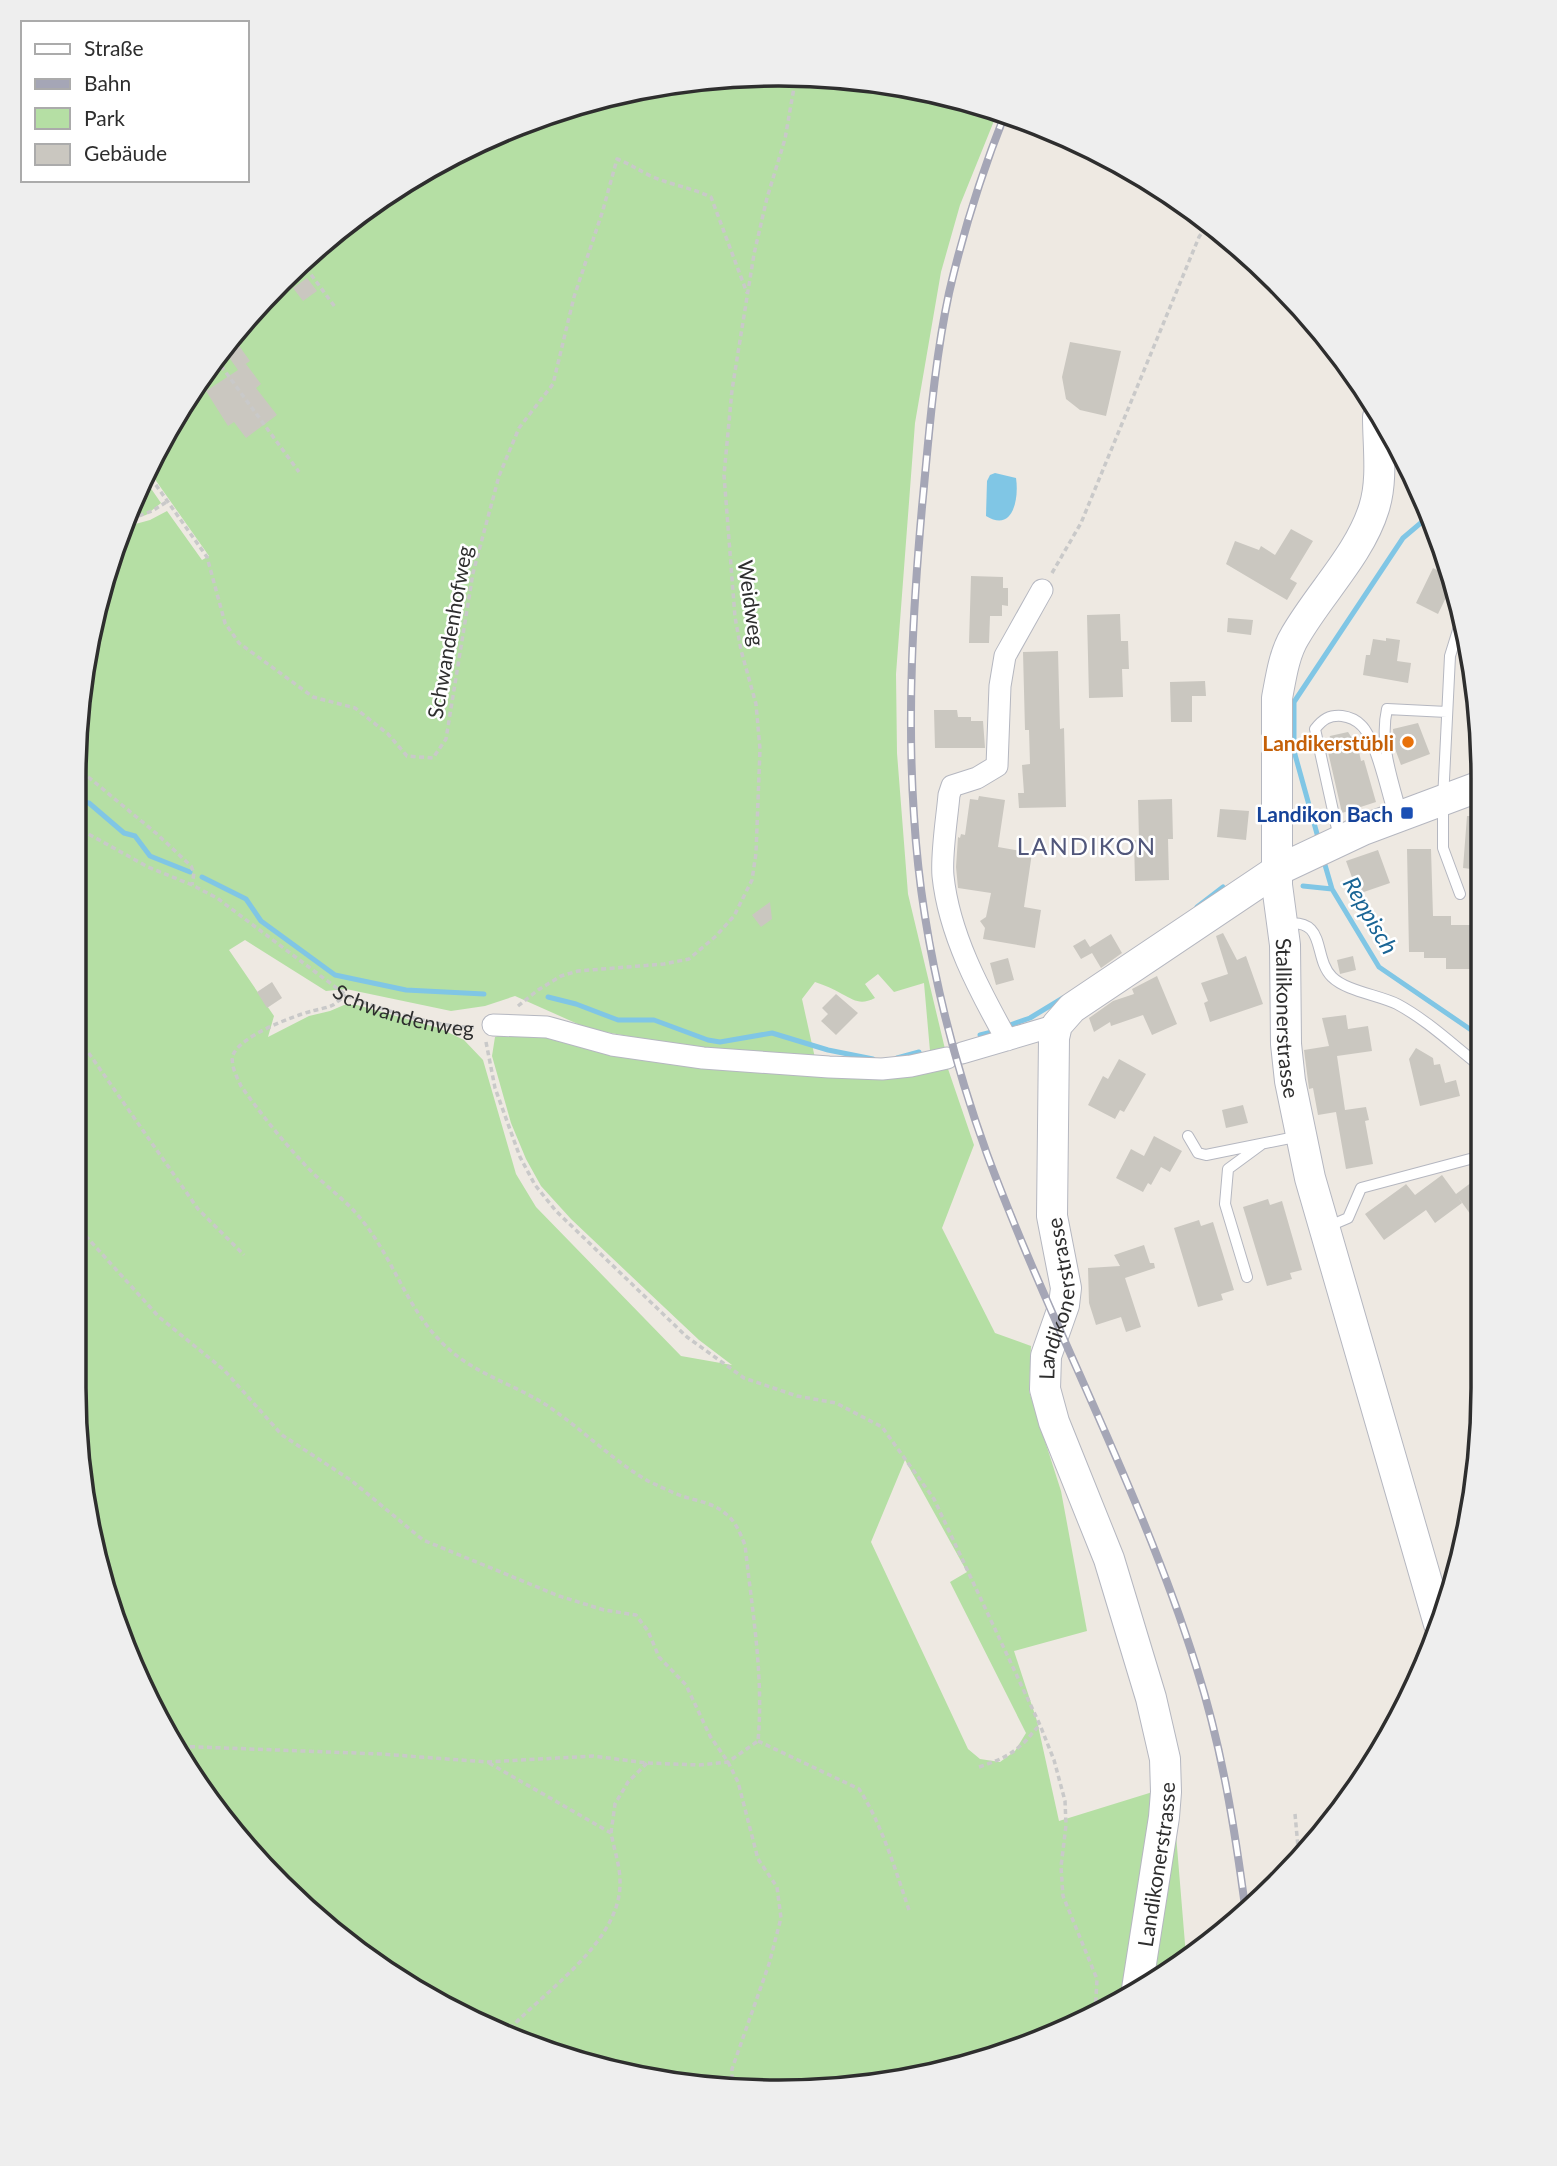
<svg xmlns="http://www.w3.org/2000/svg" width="1557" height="2166" font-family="Lato,sans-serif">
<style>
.green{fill:#b5dfa4;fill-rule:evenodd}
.water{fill:#80c6e5}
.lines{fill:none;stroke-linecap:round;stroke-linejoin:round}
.stream{stroke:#80c6e5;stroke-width:5}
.building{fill:#cac7c0}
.lane-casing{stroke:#b5b7c0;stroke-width:12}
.street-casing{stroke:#b5b7c0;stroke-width:23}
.secondary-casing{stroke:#b5b7c0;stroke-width:32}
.path{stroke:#c9c9c9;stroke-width:3.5;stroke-dasharray:5 3.5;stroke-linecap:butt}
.lane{stroke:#fff;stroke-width:10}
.street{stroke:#fff;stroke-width:21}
.secondary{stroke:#fff;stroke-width:30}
.rail-casing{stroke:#a5a6b6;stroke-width:8}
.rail{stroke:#fff;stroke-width:5;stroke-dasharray:16;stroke-linecap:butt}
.food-dot{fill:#e8710a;stroke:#fff;stroke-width:2.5}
.transit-dot{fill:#1a4fb4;stroke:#fff;stroke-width:2.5}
.labels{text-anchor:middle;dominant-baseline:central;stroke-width:5;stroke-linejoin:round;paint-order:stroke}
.street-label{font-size:21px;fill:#2e2e2e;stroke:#fff}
.food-label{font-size:21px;font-weight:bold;fill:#c56008;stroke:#fff;text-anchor:end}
.transit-label{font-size:21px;font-weight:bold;fill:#164399;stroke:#fff;text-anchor:end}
.water-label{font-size:23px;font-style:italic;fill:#1a6595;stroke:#fff}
.quarter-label{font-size:24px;letter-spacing:2px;fill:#51577b;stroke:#fff}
.rim{fill:none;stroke:#2e2e2e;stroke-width:3.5}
</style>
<rect width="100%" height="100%" fill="#eee9e2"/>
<!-- green -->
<path class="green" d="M825 75 961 98 978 104 974 116 985 118 989 108 998 111 960 205 941 272 915 423 896 674 897 753 908 894 945 1049 930 1051 924 983 894 992 878 974 865 984 875 998C861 1005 855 1001 842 994 834 989 824 985 815 982L802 999 815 1058 682 1046 589 1029 515 996 485 1006 451 1011 346 989 326 991 245 940 229 950 274 1016 268 1037 309 1016 330 1011 344 1005H357L439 1028 464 1040 483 1060 516 1174 536 1207 681 1356 732 1365 699 1340 647 1291 571 1219 541 1186 526 1159 511 1123 492 1056 495 1037 510 1031 551 1033 592 1047 947 1066 974 1145 942 1228 995 1333 1031 1346 1029 1391 1061 1491 1087 1631 1014 1651 1037 1721 1059 1821 1172 1786 1186 1956 1090 2020 961 2068 871 2086H686L596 2068 467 2020 313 1917 192 1779 146 1699 98 1570 74 1387V778L87 641 121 528 150 520 167 511 202 560 209 556 147 468 168 426 248 314 314 248 426 168 552 111 687 79ZM905 1460 967 1572 950 1582 1026 1733 1015 1751 1000 1762 980 1759 968 1749 871 1542Z
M143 477 161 503 146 515 123 522 127 509Z"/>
<!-- water -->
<path class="water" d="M995 473 1016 478C1019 497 1014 533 986 516L987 481 990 475Z"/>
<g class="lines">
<!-- stream -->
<path class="stream" d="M74 800 89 803 124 833 135 836 150 856 190 872
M1319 841 1294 751V702L1403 538 1429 516
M1323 858 1332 889 1379 967 1480 1036
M202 877 246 899 261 921 335 975 406 990 484 994
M1303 886 1332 889
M1197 907 1223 887
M548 997 576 1004 618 1020H654L708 1040 720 1042 772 1033 828 1050 873 1059
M1010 1025 1030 1018 1063 998
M980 1035 992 1032
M897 1058 919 1052"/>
</g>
<!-- building -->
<path class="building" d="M307 278 317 291 303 301 293 288Z
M232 336 250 361 244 365 246 364 261 384 256 388 277 415 246 438 234 422 228 426 206 391 238 370 223 349Z
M1070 342 1121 351 1106 416 1080 410 1066 399 1062 377Z
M1291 529 1313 541 1290 579 1297 583 1287 600 1226 564 1235 541 1259 550 1261 546 1275 555Z
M1433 568 1453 578 1454 581 1438 614 1416 603Z
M971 576 1003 577V588H1008V606L1002 605V616H990L989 643H969Z
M1120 614 1121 641H1128L1129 669H1122L1123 697 1089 698 1087 615Z
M1228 618 1253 620 1251 635 1227 632Z
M1386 638 1400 640 1397 661 1411 663 1408 683 1363 675 1366 655H1370L1373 639 1386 641Z
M1058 651 1060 729 1064 728 1066 807 1019 808 1018 793H1024L1022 765 1030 764 1029 730H1025L1023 652Z
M1205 681 1206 696H1192V722H1171L1170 682Z
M934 710H957L958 717H971V721H983L985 748H935Z
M1418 723 1430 754 1401 765 1394 746 1393 729Z
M1348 732 1352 738 1356 737 1361 761 1364 760 1376 802 1342 813 1326 743 1328 742 1330 736Z
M979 796 1005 800 998 847 1032 853 1024 907 1041 910 1035 948 983 939 985 928 980 921 986 917 991 893 958 888 956 867 958 837 960 838 961 834 965 835 970 799 978 800Z
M1172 799 1173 839H1168L1169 880 1135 881 1134 840H1139L1138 800Z
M1220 809 1249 811 1246 840 1217 837Z
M1467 816H1478L1479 870 1463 868Z
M1407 849H1431L1433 916H1451V925H1479V969H1446V958H1424V952H1409Z
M1378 850 1390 883 1358 894 1346 861Z
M770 902 772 919 761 927 752 915Z
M1223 933 1237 960 1246 956 1263 1004 1210 1022 1204 1003 1208 1001 1201 983 1228 974 1216 936Z
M1111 934 1122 953 1101 968 1092 953 1081 959 1073 946 1085 939 1090 947Z
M1353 956 1356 970 1340 974 1337 960Z
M1008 958 1014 980 996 985 990 963Z
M1157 976 1177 1024 1152 1035 1143 1015 1111 1026 1110 1022 1094 1032 1089 1018 1113 1001 1134 994 1132 989Z
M272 982 282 998 267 1008 257 992Z
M836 994 858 1013 836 1035 821 1021 828 1014 822 1008Z
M1346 1015 1348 1029 1368 1026 1372 1051 1337 1056 1345 1110 1366 1107 1369 1120 1365 1121 1373 1164 1346 1169 1336 1112 1318 1115 1313 1088 1309 1089 1304 1050 1329 1046 1322 1018Z
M1416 1048 1433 1058 1434 1065 1440 1064 1445 1083 1456 1080 1460 1096 1420 1106 1409 1059Z
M1119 1059 1146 1074 1124 1112 1120 1110 1115 1119 1088 1105 1103 1076 1108 1079Z
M1243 1105 1248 1123 1226 1128 1222 1110Z
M1154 1136 1182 1151 1170 1172 1161 1167 1151 1185 1148 1183 1143 1192 1116 1178 1131 1149 1144 1156Z
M1442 1175 1456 1194 1480 1176 1481 1229 1458 1197 1462 1203 1435 1223 1426 1210 1384 1240 1365 1214 1405 1185 1406 1184 1415 1195Z
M1268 1199 1270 1205 1282 1201 1302 1270 1290 1273 1292 1279 1267 1286 1243 1207Z
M1199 1220 1201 1226 1213 1222 1234 1290 1221 1294 1223 1300 1198 1307 1174 1228Z
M1144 1245 1150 1263H1154L1155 1268 1125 1278 1141 1327 1126 1332 1121 1317 1096 1325 1089 1303 1088 1268 1120 1266 1114 1255Z"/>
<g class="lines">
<!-- lane casing -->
<g class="lane-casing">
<path id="lane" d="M1402 815C1393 781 1379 744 1387 709L1447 712
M1339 838 1315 729C1323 719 1329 715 1342 716 1349 717 1356 720 1361 725 1375 737 1388 796 1394 816
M1460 894 1443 848V800L1450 656 1463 614
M1284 924C1328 917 1312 957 1332 977 1346 991 1379 995 1397 1004 1427 1020 1453 1045 1480 1066
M1188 1136 1198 1153 1206 1155 1300 1136
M1327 1227 1348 1218 1361 1188 1470 1159
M1247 1277 1225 1204 1228 1169 1262 1144"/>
</g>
<!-- street casing -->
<g class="street-casing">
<path id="street" d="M493 1025 547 1027 612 1045 703 1058 829 1067 882 1069 911 1066 947 1058
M1007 1040C979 990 949 934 943 876 941 854 947 818 949 795L952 786 977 778 997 766 1000 686 1005 656 1042 590
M962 1053 1057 1025"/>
</g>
<!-- secondary casing -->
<g class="secondary-casing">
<g id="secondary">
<path id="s2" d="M1378 417C1378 446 1383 480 1374 508 1360 554 1319 594 1295 636 1284 654 1281 677 1277 698V885L1285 945 1286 1044 1290 1081 1310 1178 1439 1624"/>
<path id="s3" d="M1137 1989 1164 1817 1166 1792 1165 1759 1151 1698 1109 1559 1054 1422 1045 1389 1046 1356 1064 1305 1066 1288 1052 1216 1054 1038 1057 1025 1072 1008 1276 871 1363 830 1478 787"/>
</g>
</g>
<!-- path -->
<g class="path">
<path d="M984 114 986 107"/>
<path d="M301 261 335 307"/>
<path d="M216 359 299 472"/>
<path d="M146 471 207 557 225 623 239 643 313 697 355 708 388 734 407 756 433 758 446 739 473 573 499 476 519 428 553 384 574 297 603 210 617 159C630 164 640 171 653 177 672 185 692 188 711 197L747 293"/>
<path d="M123 522 152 511 168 501"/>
<path d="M1052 573 1081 523 1199 237 1210 221"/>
<path d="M1478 709 1472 711 1478 725"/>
<path d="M1478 739 1474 730 1471 731 1478 750"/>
<path d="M75 766 157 834 191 866 194 873 192 885"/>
<path id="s1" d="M74 826 148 867 192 885 217 898 346 995C374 1008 444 1029 474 1027"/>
<path d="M518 1006 538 990 561 976 578 971 664 964 689 959 716 936 734 916 752 880 756 853 760 749 756 704 741 650 735 617 724 475 732 390 754 254 767 198 785 139 796 76"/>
<path d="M74 1032 198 1209 244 1255"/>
<path d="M486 1042 495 1088 520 1157 535 1185 556 1211 687 1337 744 1378 797 1396 836 1403 882 1427 934 1499 1040 1725 1054 1760 1065 1801 1066 1825 1061 1867 1063 1896 1097 1979 1095 2017"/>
<path d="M74 1223 159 1317 224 1370 282 1435 352 1481 423 1540 559 1596 604 1610 636 1615 648 1631 659 1657 686 1685 710 1736 728 1762 738 1782 758 1859 777 1887 781 1918 769 1964 732 2069V2086"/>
<path d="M758 1741 859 1789C882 1824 896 1872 910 1913"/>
<path d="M173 1746 381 1754 487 1762 593 1756 647 1763 699 1765 728 1762 758 1741C764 1676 752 1610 745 1545 740 1533 736 1522 726 1514 714 1503 697 1501 682 1496 671 1492 659 1486 648 1481 614 1461 587 1434 555 1411 528 1391 495 1381 467 1363 409 1325 401 1268 361 1219 346 1200 325 1186 308 1168 284 1143 261 1114 241 1086 237 1077 230 1065 233 1055 240 1036 293 1016 312 1011 319 1009 327 1008 333 1005 337 1002 342 998 346 995"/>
<path d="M489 1763 611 1833C614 1849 620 1866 620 1881 622 1943 541 1993 505 2034"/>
<path d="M979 1767C994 1762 1008 1757 1020 1746 1028 1740 1032 1732 1040 1725"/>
<path d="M1295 1814 1299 1858"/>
<path d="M611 1833 615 1804 628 1782 647 1763"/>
</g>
<!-- lane -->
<use href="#lane" class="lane"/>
<!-- street -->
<use href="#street" class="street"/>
<!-- secondary -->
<use href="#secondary" class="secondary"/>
<!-- rail casing -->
<g class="rail-casing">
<path id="rail" d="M1005 114C982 172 963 232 949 293 934 363 929 435 922 507 913 609 907 713 914 816 921 931 948 1046 987 1154 1051 1327 1141 1490 1196 1666 1222 1747 1235 1830 1246 1914"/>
</g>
<!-- rail -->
<use href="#rail" class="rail"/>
</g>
<!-- markers -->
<circle class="food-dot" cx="1408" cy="742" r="7"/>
<rect class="transit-dot" x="1400" y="806" width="14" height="14" rx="3.5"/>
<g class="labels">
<!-- street labels -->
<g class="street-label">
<text transform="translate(752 603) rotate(82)">Weidweg</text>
<text transform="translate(449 632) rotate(-80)">Schwandenhofweg</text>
<text stroke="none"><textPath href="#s1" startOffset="382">Schwandenweg</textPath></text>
<text stroke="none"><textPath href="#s2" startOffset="628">Stallikonerstrasse</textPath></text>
<text stroke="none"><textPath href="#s3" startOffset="714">Landikonerstrasse</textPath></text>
<text stroke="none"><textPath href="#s3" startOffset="126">Landikonerstrasse</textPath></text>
</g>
<!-- food labels -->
<g class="food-label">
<text x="1394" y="742">Landikerstübli</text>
</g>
<!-- transit labels -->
<g class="transit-label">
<text x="1393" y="813">Landikon Bach</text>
</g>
<!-- water labels -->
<g class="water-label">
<text transform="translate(1371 915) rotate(60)">Reppisch</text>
</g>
<!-- quarter labels -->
<g class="quarter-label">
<text x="1087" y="845">LANDIKON</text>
</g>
</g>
<!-- crop -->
<path d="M0 0H1557V2166H0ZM778 86H779A692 692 0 0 1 1471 778V1388A692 692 0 0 1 779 2080H778A692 692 0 0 1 86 1388V778A692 692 0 0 1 778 86Z" fill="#eee" fill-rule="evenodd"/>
<path class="rim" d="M778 86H779A692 692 0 0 1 1471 778V1388A692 692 0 0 1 779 2080H778A692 692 0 0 1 86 1388V778A692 692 0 0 1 778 86Z"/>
<!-- legend -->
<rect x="21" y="21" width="228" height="161" fill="#ffffff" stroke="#ababab" stroke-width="2"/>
<rect x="35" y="44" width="35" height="10" fill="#ffffff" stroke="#ababab" stroke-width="2"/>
<text x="84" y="56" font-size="21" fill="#2e2e2e">Straße</text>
<rect x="35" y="79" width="35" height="10" fill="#a5a6b6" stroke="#ababab" stroke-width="2"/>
<text x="84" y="91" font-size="21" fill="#2e2e2e">Bahn</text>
<rect x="35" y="108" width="35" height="21" fill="#b5dfa4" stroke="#ababab" stroke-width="2"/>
<text x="84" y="126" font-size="21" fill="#2e2e2e">Park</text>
<rect x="35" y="144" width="35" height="21" fill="#cac7c0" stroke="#ababab" stroke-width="2"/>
<text x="84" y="161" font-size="21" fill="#2e2e2e">Gebäude</text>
</svg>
